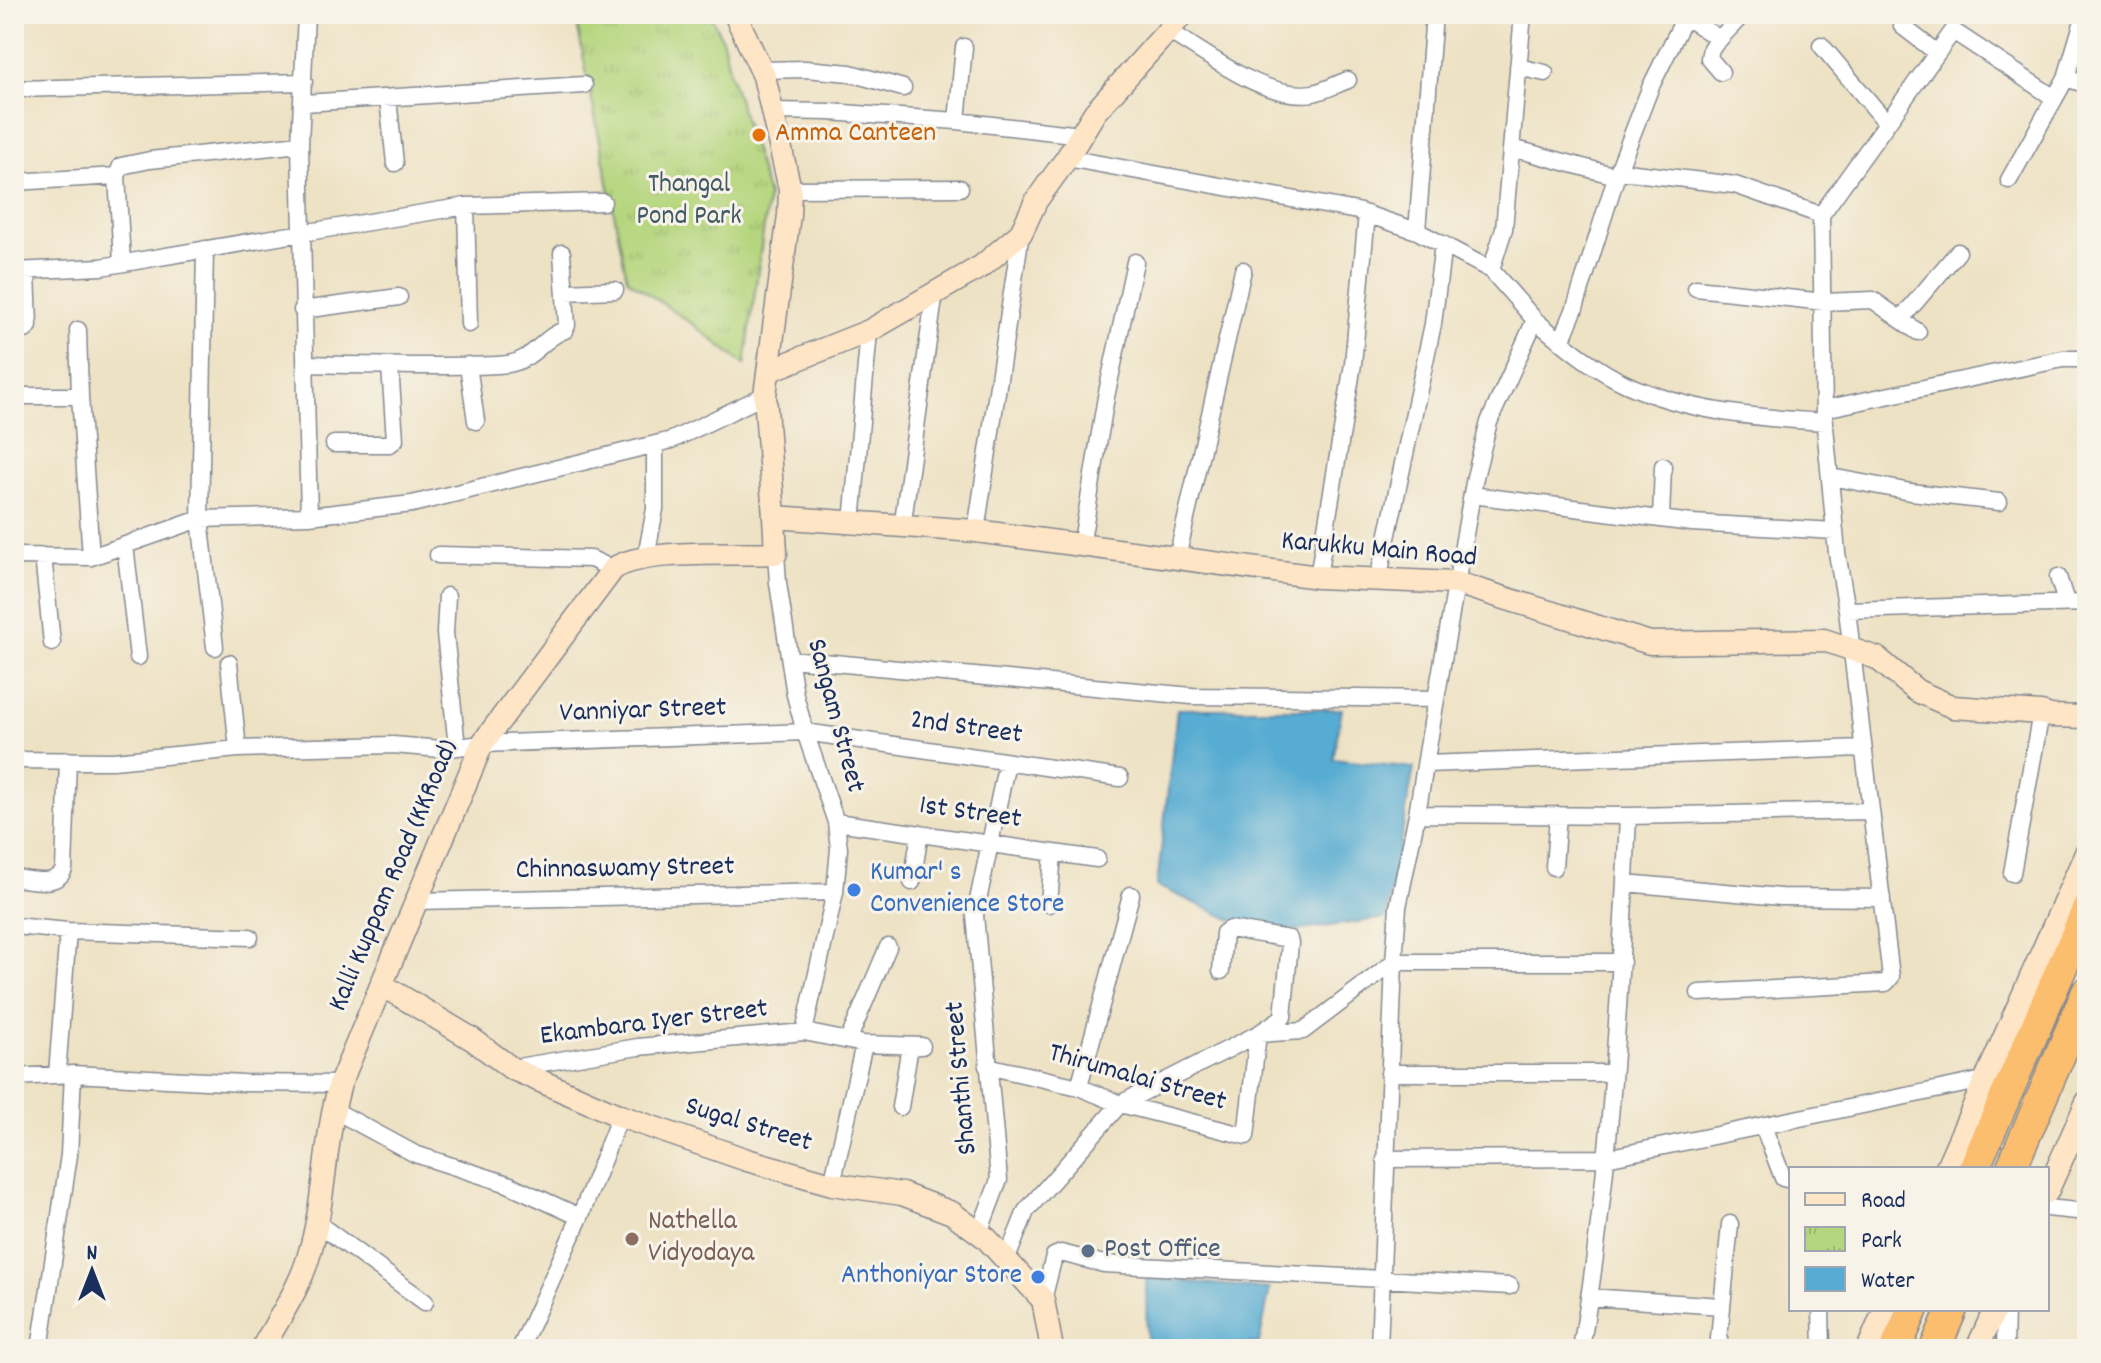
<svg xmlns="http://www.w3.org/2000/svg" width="2101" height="1363" font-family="Dekko,sans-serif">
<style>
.park{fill:url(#park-tufts);stroke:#68826e;stroke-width:2}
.water{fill:#56acd2;stroke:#386e98;stroke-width:2}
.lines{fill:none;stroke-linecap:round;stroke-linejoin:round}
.street-casing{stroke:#848891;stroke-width:19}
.secondary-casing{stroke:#848891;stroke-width:25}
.highway-casing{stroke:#848891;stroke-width:33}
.street{stroke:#fff;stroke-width:16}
.secondary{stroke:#fde5c5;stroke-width:22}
.highway{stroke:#fbbd6e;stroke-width:30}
.food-dot{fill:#e8710a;stroke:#f7f3e8;stroke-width:3}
.shop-dot{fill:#3f7fe0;stroke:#f7f3e8;stroke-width:3}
.education-dot{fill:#8d6e63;stroke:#f7f3e8;stroke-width:3}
.service-dot{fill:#5c6f8a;stroke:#f7f3e8;stroke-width:3}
.labels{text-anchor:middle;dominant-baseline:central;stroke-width:6;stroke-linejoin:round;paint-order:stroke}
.food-label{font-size:28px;fill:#c56008;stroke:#f7f3e8;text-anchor:start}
.park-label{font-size:28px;fill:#425966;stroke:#f7f3e8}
.street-label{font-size:28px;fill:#1b2f5e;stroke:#f7f3e8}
.shop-label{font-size:28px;fill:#366cbe;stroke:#f7f3e8;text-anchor:start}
.education-label{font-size:28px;fill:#785e54;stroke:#f7f3e8;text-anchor:start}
.service-label{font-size:28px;fill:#4e5e75;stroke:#f7f3e8;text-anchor:start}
</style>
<defs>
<pattern id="park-tufts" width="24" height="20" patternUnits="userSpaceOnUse" patternTransform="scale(2)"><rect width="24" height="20" fill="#b5d67e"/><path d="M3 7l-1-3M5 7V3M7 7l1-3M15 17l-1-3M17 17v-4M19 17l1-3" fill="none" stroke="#9bb86f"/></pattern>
</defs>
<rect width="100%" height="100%" fill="#f7f3e8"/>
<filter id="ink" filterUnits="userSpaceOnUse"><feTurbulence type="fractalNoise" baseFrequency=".0125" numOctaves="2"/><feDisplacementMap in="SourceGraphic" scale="16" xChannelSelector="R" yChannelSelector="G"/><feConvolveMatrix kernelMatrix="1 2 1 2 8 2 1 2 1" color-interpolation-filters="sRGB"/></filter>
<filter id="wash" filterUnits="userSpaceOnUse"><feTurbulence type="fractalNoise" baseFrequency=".006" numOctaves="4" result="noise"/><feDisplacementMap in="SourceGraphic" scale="32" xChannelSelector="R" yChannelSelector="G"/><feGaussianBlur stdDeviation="1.8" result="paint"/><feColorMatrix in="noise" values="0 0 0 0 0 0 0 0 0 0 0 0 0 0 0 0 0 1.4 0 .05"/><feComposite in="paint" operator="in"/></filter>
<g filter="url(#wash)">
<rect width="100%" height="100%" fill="#eee2c4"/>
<!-- park -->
<path class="park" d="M575 14H710L723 41 730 73 768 196 745 365 695 326 627 279Z"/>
<!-- water -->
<path class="water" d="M1177 709H1342L1333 759 1414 768 1386 918 1265 935 1157 886Z
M1146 1278 1270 1289 1259 1343 1237 1344 1235 1349H1147Z"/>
</g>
<g filter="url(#ink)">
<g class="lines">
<!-- street casing -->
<g class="street-casing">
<path id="street" d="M1685 14V17L1720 39
M1902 26 1937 53
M1167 30C1206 53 1265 101 1313 93 1324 91 1337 84 1348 80
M1821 45 1887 123
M1518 67 1545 73
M761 70 806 69 850 73 903 88
M1721 72 1709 58 1711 48 1743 14
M2066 78 2085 14
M14 89 304 82
M388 99 395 163
M304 103 584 85
M773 111 829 112 957 121 964 47
M957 121 1081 135
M1512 148 1616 176
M1618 171 1651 86 1685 17
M117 176 122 262
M2009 180 2066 78 2087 85
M14 182 117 176 121 166 150 160 300 144
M790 189 960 188
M466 206 469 324
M1417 231 1434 14
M205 249 200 519 215 647
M1491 270 1504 229 1523 14
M14 271 101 267 302 233 300 144 306 14
M1696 288 1824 302 1873 300 1918 332
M565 292 615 290
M302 310 399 297
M1901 319 1958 252
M1535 320C1563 343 1593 369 1626 384 1688 412 1758 418 1825 422
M78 330 80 396
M14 332 25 330 29 326 27 271
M1561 342 1575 308 1618 171 1735 185 1821 215
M305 364C350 365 395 366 441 366 463 365 486 367 508 364 534 360 544 336 565 330L567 325 562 253
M468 365 476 421
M14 396H80L91 557
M1824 409 2063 359H2087
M334 444H390L395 440 390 366
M1831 477 1911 492 1999 502
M1472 495 1692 523 1835 531
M309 516 302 233 466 206 603 202
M1661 519 1663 466
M852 523 869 331
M902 528 935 291
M976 531 1021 233
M125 545 138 657
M1081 547 1106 397 1135 262
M776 553 778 583 795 695 805 732 836 822 839 849 835 892 804 1032
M438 555 591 559 613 569
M14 556 91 557 200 519 309 516 412 504 672 440 765 395
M43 556 52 643
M646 557 655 509V444
M1177 558 1243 270
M1318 577 1353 364 1367 214
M2058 577 2066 602
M1378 580 1433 324 1443 244
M447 596 445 633 457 747
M1847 610 2087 603
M790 659 1192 696 1436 699 1475 477 1489 422 1535 320 1491 270 1417 231 1357 211 1067 158
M229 663 238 749
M14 760 113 761 238 749 393 745 441 749 482 744 805 732 1120 778
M1426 764 1863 748
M1417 814 1436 699
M836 822 1097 859
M1554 867 1558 815
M2012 873 2041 713
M14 878C31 879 57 888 64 869L68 760
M912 882 920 833
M1625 883 1781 897 1882 898
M417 901 835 892
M1049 904 1053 853
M14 926 68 931
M1394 962H1622
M1699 993 1886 983 1891 977 1847 610 1837 553 1824 416 1821 215 1953 31 2053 97
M848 1041 888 947
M864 1044 922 1046
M987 1066 1079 1087 1120 1104 1246 1136 1258 1034 1283 1017 1290 943 1289 939 1230 929 1224 933 1221 971
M512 1068 638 1047 804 1032 864 1044 832 1184
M1389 1073H1612
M57 1075 68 931 250 937
M14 1077 73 1074 243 1083 340 1084
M1079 1087 1131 895
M900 1107 910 1046
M332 1109 415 1154 508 1184 580 1217
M1763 1126 1783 1178 1791 1180
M1385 1159 1606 1158 1984 1080
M2047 1208 2087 1212
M317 1223 425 1302
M979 1233 999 1180 975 915 1007 762
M1006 1261 1026 1211 1120 1104 1258 1034 1303 1031 1394 962
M1589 1297 1722 1306
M1043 1300 1054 1256 1061 1253 1104 1264 1510 1286
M1821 1309 1822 1349
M40 1349 69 1155 73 1074
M520 1349 580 1217 620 1116
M1379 1349 1394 962 1398 907 1417 814 1628 816 1870 811
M1581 1349C1611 1173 1620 994 1628 816
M1718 1349 1730 1224
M2005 1349 2006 1309"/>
</g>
<!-- secondary casing -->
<g class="secondary-casing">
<path id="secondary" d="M735 14 764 76 790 189 789 215 765 395 774 517
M771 370 869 331 982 266 1021 233 1036 201 1067 158 1095 112 1183 14
M382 985 472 1039 511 1068 620 1116 747 1160 832 1184 902 1194 952 1213 986 1238 1043 1300 1052 1349
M1946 1169 2087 851
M2047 1192 2087 1102
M262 1349C278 1319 300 1288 309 1255 326 1199 324 1139 340 1084L482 744 613 569C643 548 737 555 776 553L774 517 976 531 1318 577 1456 583 1650 643 1824 640 1877 658 1917 691 1953 707 2041 713 2051 716 2087 717
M1868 1349 1885 1309
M1977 1349 1995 1309"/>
</g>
<!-- highway casing -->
<g class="highway-casing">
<path id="highway" d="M1974 1169 2087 910
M2011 1169 2087 992
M1896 1349 1913 1309
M1935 1349 1952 1309"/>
</g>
<!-- street -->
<use href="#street" class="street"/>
<!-- secondary -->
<use href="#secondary" class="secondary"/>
<!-- highway -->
<use href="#highway" class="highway"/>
</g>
</g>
<!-- markers -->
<circle class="food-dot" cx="759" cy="135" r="8"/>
<g class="shop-dot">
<circle cx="854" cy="890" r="8"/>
<circle cx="1038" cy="1277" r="8"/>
</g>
<circle class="education-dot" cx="632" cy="1239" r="8"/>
<circle class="service-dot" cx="1088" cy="1251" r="8"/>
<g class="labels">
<!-- food labels -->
<g class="food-label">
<text x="775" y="135">Amma Canteen</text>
</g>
<!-- park labels -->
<g class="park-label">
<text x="689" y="186">Thangal<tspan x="689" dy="32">Pond Park</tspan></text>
</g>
<!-- street labels -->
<g class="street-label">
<text transform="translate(1379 551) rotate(5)">Karukku Main Road</text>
<text transform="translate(643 712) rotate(-2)">Vanniyar Street</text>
<text transform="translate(834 716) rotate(75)">Sangam Street</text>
<text transform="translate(966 729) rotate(8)">2nd Street</text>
<text transform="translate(970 814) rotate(8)">1st Street</text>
<text transform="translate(625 870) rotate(-1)">Chinnaswamy Street</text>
<text transform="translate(395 876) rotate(-67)">Kalli Kuppam Road (KKRoad)</text>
<text transform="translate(654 1024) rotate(-7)">Ekambara Iyer Street</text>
<text transform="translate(963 1078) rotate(-95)">Shanthi Street</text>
<text transform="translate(1137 1079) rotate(16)">Thirumalai Street</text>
<text transform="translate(748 1126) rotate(17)">Sugal Street</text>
</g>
<!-- shop labels -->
<g class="shop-label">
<text x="870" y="874">Kumar' s<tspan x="870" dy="32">Convenience Store</tspan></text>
<text x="1022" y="1277" text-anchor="end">Anthoniyar Store</text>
</g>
<!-- education labels -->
<g class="education-label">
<text x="648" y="1223">Nathella<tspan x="648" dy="32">Vidyodaya</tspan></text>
</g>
<!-- service labels -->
<g class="service-label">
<text x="1104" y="1251">Post Office</text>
</g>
</g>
<!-- margin -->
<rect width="2101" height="1363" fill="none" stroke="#f7f3e8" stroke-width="48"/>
<!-- legend -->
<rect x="1789" y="1167" width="260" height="144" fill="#f7f3e8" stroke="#9fa5b1" stroke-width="2"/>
<rect x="1805" y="1193" width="40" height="12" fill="#fde5c5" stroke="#9fa5b1" stroke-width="2"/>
<text x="1861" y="1207" font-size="24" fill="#1b2f5e">Road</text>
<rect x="1805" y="1227" width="40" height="24" fill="url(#park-tufts)" stroke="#9fa5b1" stroke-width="2"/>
<text x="1861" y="1247" font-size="24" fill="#1b2f5e">Park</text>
<rect x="1805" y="1267" width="40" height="24" fill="#56acd2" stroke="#9fa5b1" stroke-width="2"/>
<text x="1861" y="1287" font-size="24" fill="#1b2f5e">Water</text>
<!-- north arrow -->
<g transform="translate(92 1271)" stroke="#f7f3e8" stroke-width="6" paint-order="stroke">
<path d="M0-6L14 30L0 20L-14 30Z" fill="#1b2f5e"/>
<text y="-12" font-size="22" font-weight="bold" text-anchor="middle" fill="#1b2f5e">N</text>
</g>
</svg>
